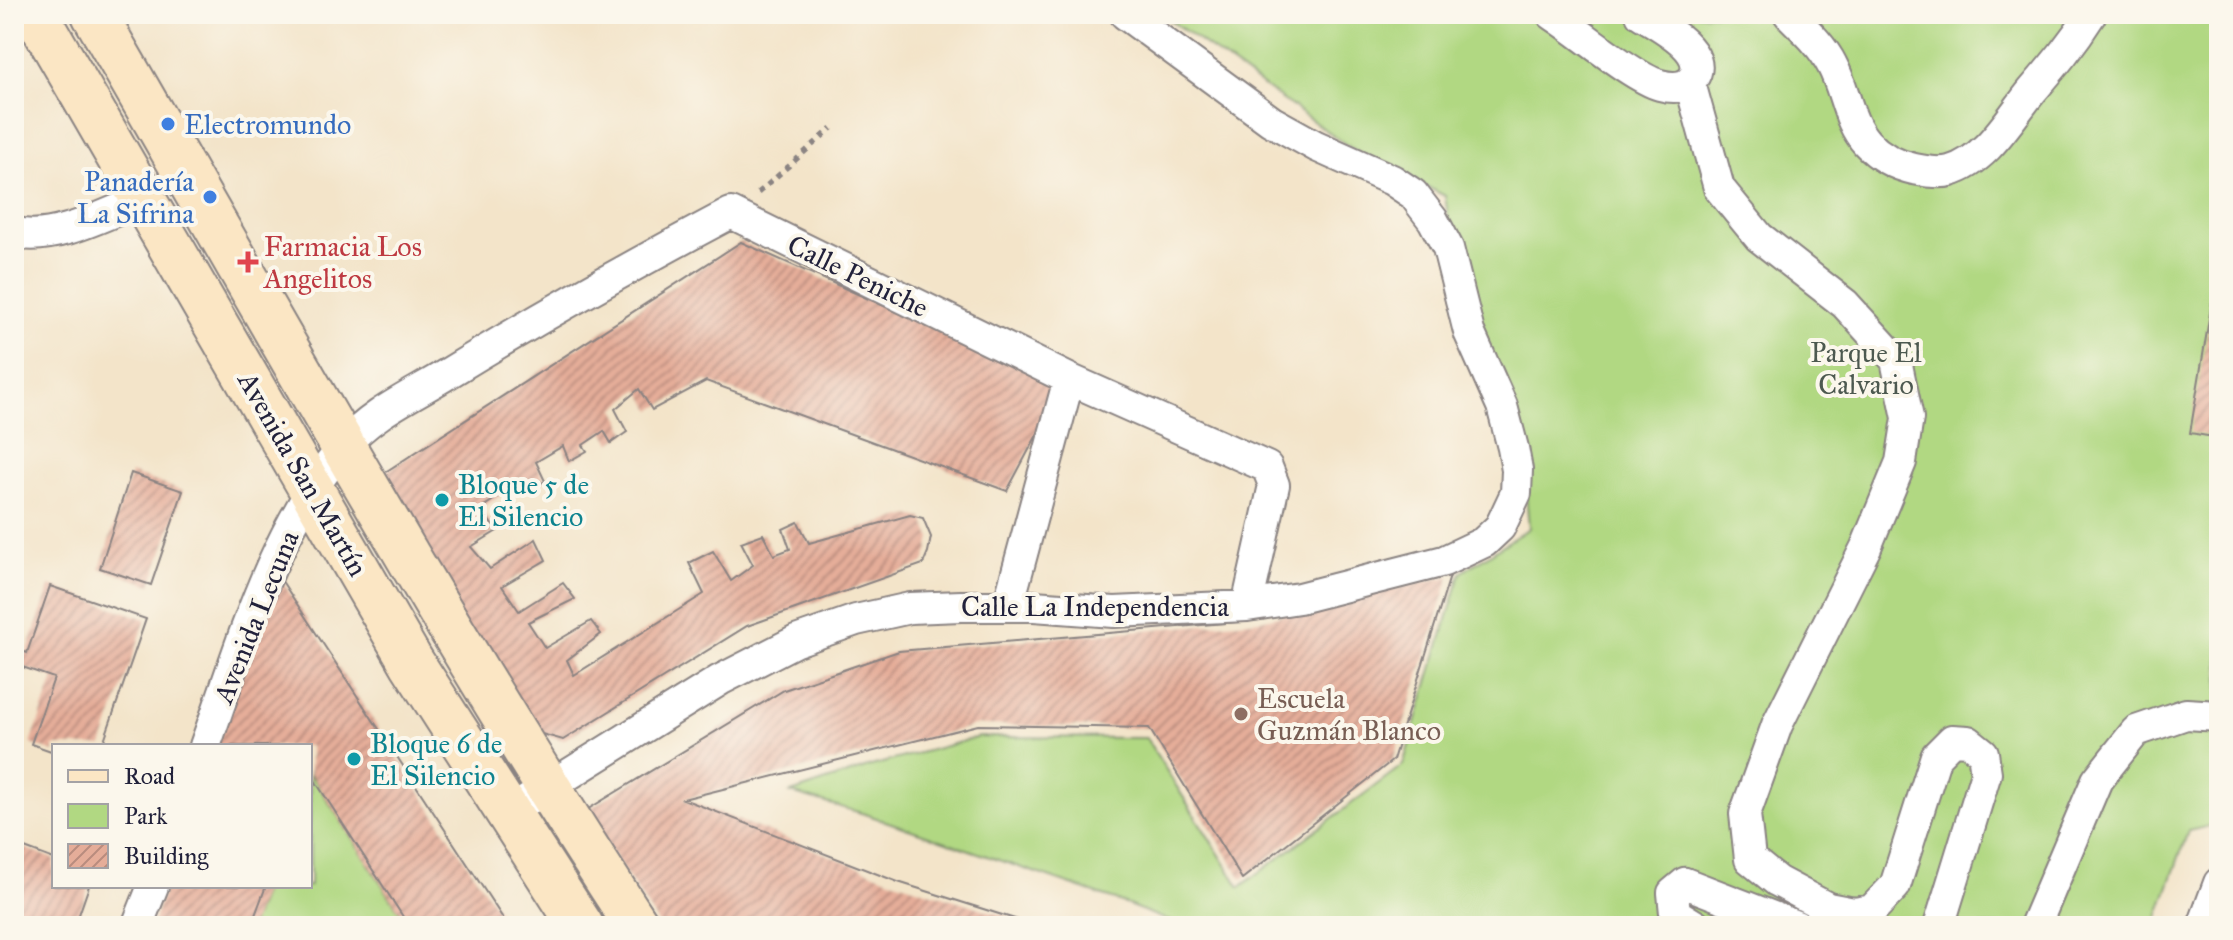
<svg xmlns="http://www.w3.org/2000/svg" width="2233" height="940" font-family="'IM FELL Great Primer',serif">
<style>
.green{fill:#b1d882;stroke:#6a7d5e;stroke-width:2}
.building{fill:url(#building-hatch)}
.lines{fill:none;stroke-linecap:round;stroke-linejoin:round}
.street-casing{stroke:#8a8382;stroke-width:34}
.secondary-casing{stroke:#8a8382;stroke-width:48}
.path{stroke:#8a8382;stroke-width:5;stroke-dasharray:6 6;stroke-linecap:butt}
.street{stroke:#fff;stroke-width:30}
.secondary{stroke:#fbe6c4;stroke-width:44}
.shop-dot{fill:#3f7fe0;stroke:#fbf7ec;stroke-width:3}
.health-dot{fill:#e0444e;stroke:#fbf7ec;stroke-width:3}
.culture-dot{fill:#0f9aa8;stroke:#fbf7ec;stroke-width:3}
.education-dot{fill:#8d6e63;stroke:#fbf7ec;stroke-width:3}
.labels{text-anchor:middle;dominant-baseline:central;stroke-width:8;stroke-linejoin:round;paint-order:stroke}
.shop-label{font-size:28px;fill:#366cbe;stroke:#fbf7ec;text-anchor:start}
.health-label{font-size:28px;fill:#be3a42;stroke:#fbf7ec;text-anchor:start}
.street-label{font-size:28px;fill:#22223b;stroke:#fbf7ec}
.park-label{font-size:28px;fill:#4d5950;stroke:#fbf7ec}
.culture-label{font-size:28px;fill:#0d838f;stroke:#fbf7ec;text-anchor:start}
.education-label{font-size:28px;fill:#785e54;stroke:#fbf7ec;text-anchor:start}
</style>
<defs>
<pattern id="building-hatch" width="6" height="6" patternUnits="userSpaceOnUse" patternTransform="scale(2)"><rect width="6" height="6" fill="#e5ad99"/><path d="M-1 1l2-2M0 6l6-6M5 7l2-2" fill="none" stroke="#b98c7e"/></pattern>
</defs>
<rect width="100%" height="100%" fill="#fbf7ec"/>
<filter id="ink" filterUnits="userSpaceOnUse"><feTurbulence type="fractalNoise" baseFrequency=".0125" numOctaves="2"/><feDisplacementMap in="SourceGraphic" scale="16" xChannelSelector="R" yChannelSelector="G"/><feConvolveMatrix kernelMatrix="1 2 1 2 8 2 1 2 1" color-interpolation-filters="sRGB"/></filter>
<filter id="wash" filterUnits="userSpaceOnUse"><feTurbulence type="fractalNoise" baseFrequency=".006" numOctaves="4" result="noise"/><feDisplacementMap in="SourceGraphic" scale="32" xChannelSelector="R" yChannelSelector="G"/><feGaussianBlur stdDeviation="1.8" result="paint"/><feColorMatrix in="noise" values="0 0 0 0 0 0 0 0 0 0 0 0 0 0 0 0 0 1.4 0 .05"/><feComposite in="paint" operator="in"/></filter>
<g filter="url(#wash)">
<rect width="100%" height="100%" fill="#f3e4c9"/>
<!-- green -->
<path class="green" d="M1161 14H2219V824L2188 831 2155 926H1182L1115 900 865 814 791 793 871 766 979 737 1146 738 1240 887 1403 765 1461 573 1529 528 1521 437 1467 341 1445 196 1351 148Z
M310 773 409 926H251L266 886H310Z"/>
<g id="blocks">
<!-- building -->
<path class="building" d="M2219 170V210H2218L2210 174Z
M741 242 1063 386 1007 491 706 381 652 410 639 389 615 409 627 432 611 443 604 431 583 445 587 451 569 461 563 446 536 462 545 481 532 489 525 479 480 509 497 531 471 547 490 569 536 539 546 560 502 586 519 611 563 583 575 599 528 622 545 648 591 621 601 634 567 660 574 675 704 594 689 563 713 551 731 581 753 565 741 542 763 534 774 555 790 549 783 529 798 522 809 543 910 515 923 518 931 537 928 552 923 564 747 626 563 740 524 729 376 478Z
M2217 271H2219V438L2190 433Z
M131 473 183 491 151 585 100 568Z
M274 569 508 926H409L310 773V746H213Z
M1450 576 1393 760 1242 879 1149 728 978 725 683 799 898 882 1037 926H660L585 811 784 690 899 651 1260 620Z
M50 586 146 619 102 746H54V752L31 744 54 678 14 664V648L27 653Z
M14 844 54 859V886H89L75 926H14Z
M165 886H266L251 926H152Z"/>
</g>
</g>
<g filter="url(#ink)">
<use href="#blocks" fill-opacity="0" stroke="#8a8382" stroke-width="2"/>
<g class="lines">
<!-- street casing -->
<g class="street-casing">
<path id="street" d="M1552 14C1578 31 1634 78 1660 85 1671 88 1686 89 1693 78 1711 52 1659 25 1641 14
M1789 14C1805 30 1822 45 1832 65 1846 91 1847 121 1867 143 1880 157 1895 165 1914 169 1924 171 1939 174 1950 171 1986 161 2010 118 2032 91 2055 64 2072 44 2091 14
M1690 83 1719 188 1759 237 1845 304 1896 360 1908 418 1901 462 1866 547 1777 725 1745 814 1750 859 1777 881 1828 908 1854 913 1872 910 1895 886 1936 756 1952 740 1968 741 1983 753 1986 773 1939 926
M14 232C51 244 108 213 143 199
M1008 606 1069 379
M205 746C242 643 272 532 344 446 370 414 413 395 447 374 540 317 635 264 731 213L1069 379 1267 467 1274 485 1247 606
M507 813 720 680 796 641 856 620 910 608 961 606H1034L1114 612 1247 606 1299 598 1444 561 1484 542 1500 527 1516 493 1517 470 1513 448 1502 406 1469 332 1448 248 1433 220 1413 194 1392 180 1316 146 1271 121 1125 14
M137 926 153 886
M1696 926 1675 913 1673 893 1685 883 1796 926
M2035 926 2097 780 2136 731 2186 714 2219 716
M2203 926 2219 883"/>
</g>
<!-- secondary casing -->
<g class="secondary-casing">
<path id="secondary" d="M36 14 412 663 581 926
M94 14C271 320 443 630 637 926"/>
</g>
<!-- path -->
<path class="path" d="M758 193 832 128"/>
<!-- street -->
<use href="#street" class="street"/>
<!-- secondary -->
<use href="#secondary" class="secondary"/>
</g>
</g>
<!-- markers -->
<g class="shop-dot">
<circle cx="168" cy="124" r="8"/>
<circle cx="210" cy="197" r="8"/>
</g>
<path class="health-dot" d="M244 250h8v8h8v8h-8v8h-8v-8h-8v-8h8z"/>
<g class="culture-dot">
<circle cx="442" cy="500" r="8"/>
<circle cx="354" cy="759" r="8"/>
</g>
<circle class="education-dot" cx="1241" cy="714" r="8"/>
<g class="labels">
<!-- shop labels -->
<g class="shop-label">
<text x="184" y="124">Electromundo</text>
<text x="194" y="181" text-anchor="end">Panadería<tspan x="194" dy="32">La Sifrina</tspan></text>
</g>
<!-- health labels -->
<g class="health-label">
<text x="264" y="246">Farmacia Los<tspan x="264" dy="32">Angelitos</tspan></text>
</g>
<!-- street labels -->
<g class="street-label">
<text transform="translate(858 276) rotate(26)">Calle Peniche</text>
<text transform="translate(303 474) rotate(60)">Avenida San Martín</text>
<text x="1095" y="606">Calle La Independencia</text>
<text transform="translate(256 617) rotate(-68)">Avenida Lecuna</text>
</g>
<!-- park labels -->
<g class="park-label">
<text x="1866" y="352">Parque El<tspan x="1866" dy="32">Calvario</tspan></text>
</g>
<!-- culture labels -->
<g class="culture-label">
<text x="458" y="484">Bloque 5 de<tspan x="458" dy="32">El Silencio</tspan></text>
<text x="370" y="743">Bloque 6 de<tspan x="370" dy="32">El Silencio</tspan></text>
</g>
<!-- education labels -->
<g class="education-label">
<text x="1257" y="698">Escuela<tspan x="1257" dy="32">Guzmán Blanco</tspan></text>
</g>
</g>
<!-- margin -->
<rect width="2233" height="940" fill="none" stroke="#fbf7ec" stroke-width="48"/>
<!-- legend -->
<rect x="52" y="744" width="260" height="144" fill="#fbf7ec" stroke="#a4a2a5" stroke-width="2"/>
<rect x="68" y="770" width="40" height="12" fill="#fbe6c4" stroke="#a4a2a5" stroke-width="2"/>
<text x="124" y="784" font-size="24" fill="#22223b">Road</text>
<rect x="68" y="804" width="40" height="24" fill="#b1d882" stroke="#a4a2a5" stroke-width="2"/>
<text x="124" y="824" font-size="24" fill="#22223b">Park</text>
<rect x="68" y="844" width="40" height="24" fill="url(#building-hatch)" stroke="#a4a2a5" stroke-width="2"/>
<text x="124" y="864" font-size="24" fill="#22223b">Building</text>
</svg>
